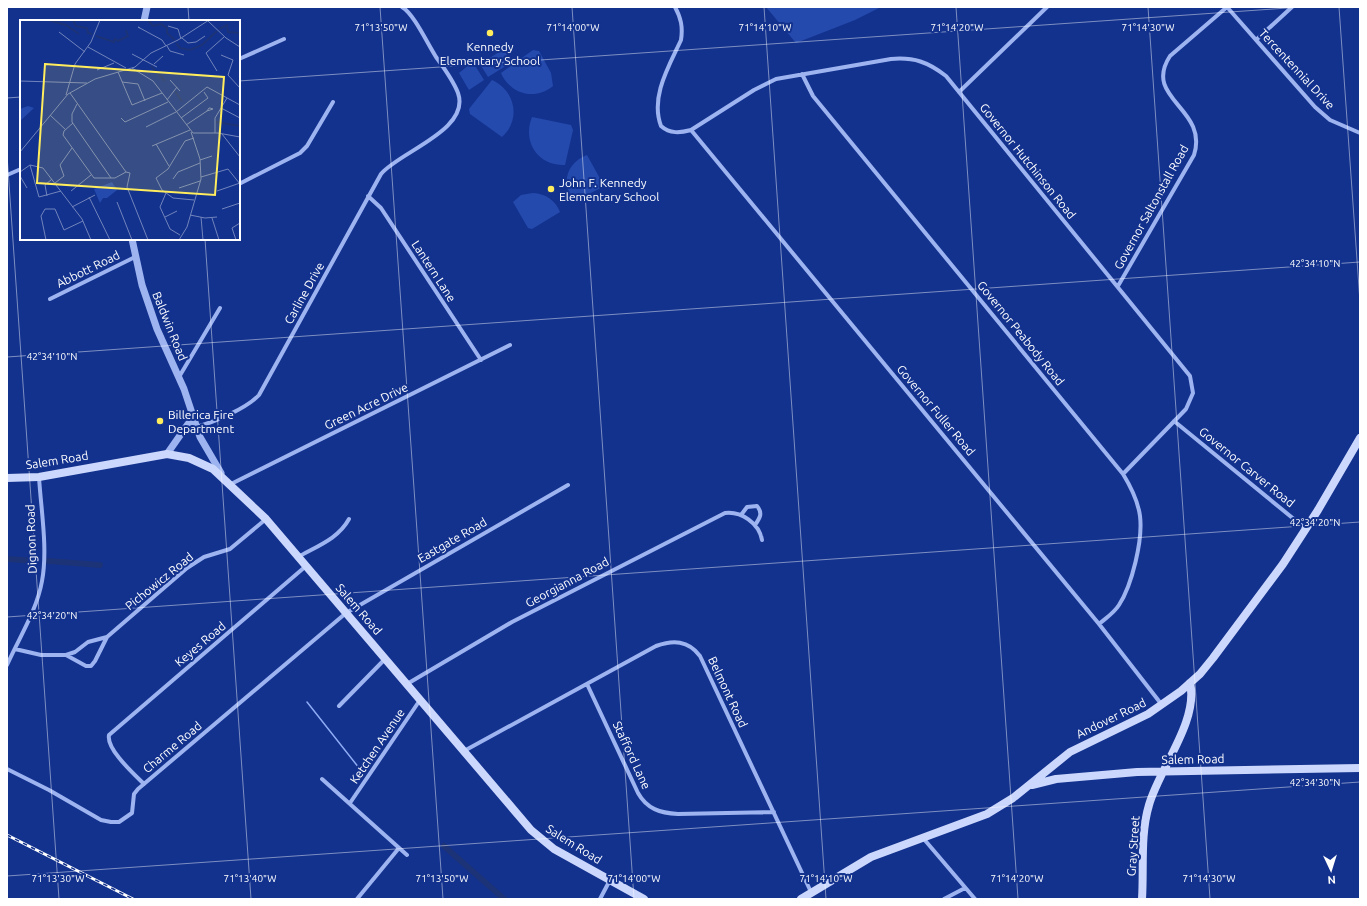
<svg xmlns="http://www.w3.org/2000/svg" width="1367" height="906" font-family="Ubuntu,sans-serif">
<style>
.green{fill:#254aad}
.lines{fill:none;stroke-linecap:round;stroke-linejoin:round}
.stream{stroke:#8eabf4;stroke-width:1.5}
.canal{stroke:#1c3378;stroke-width:6}
.minor{stroke:#9db4f1;stroke-width:4}
.tertiary{stroke:#9db4f1;stroke-width:7}
.secondary{stroke:#cbd7fc;stroke-width:8}
.rail-casing{stroke:#fff;stroke-width:3}
.rail{stroke:#13328e;stroke-width:1.5;stroke-dasharray:4.5;stroke-linecap:butt}
.ticks{fill:none;stroke:#fff;stroke-width:1;stroke-opacity:0.45}
.poi-dot{fill:#ffed5d;stroke:#13328e;stroke-width:1.5}
.labels{text-anchor:middle;dominant-baseline:central;stroke-width:4;stroke-linejoin:round;paint-order:stroke}
.poi-label{font-size:12px;fill:#fff;stroke:#13328e;text-anchor:start}
.street-label{font-size:12px;fill:#fff;stroke:#13328e}
.inset-river{fill:none;stroke:#1c3378;stroke-width:2}
.inset-road{fill:none;stroke:#7184bb;stroke-width:1}
.view{fill:#ffed5d;fill-opacity:0.15;stroke:#ffed5d;stroke-width:2}
.inset-edge{fill:none;stroke:#fff;stroke-width:2}
.ticks-label{font-size:10px;text-anchor:middle;fill:#fff;stroke:#13328e;stroke-width:4;stroke-linejoin:round;paint-order:stroke}
</style>
<rect width="100%" height="100%" fill="#13328e"/>
<!-- green -->
<path class="green" d="M766 7H881L855 20 796 43Z
M504 49 512 62 488 77 480 64Z
M533 50 539 51 551 73 553 86C535 101 510 94 501 73Z
M469 65 476 67 484 80 469 90 459 73Z
M492 80C516 91 521 120 502 137L470 114 469 109Z
M532 117 571 125 573 130 565 165C538 166 522 142 532 117Z
M587 155 603 184 601 188 574 201C560 184 567 162 587 155Z
M533 193C546 194 555 200 560 212L532 229 528 228 513 202 521 195Z"/>
<g class="lines">
<!-- stream -->
<path class="stream" d="M307 702 363 773"/>
<!-- canal -->
<path class="canal" d="M7 559 37 561
M48 561 100 565
M444 846 504 899"/>
<!-- minor -->
<path class="minor" d="M675 7C681 18 683 27 681 40 669 66 650 97 661 126 670 134 680 133 691 130L754 90 776 79 891 59C914 57 928 62 946 76L1190 376 1193 393 1186 409 1123 474
M1227 7 1315 107 1330 120 1360 133
M1256 40 1292 7
M239 59 284 39
M802 74 813 96 1123 474C1131 487 1138 501 1140 516 1143 540 1132 585 1119 605 1114 613 1106 618 1099 624
M959 92 1047 7
M691 130 1099 624 1162 705
M7 175 21 169
M239 184 300 153 307 146 333 102
M368 196 381 208 481 360
M1118 286 1194 155C1209 108 1142 99 1170 56L1227 7
M50 299 135 257
M179 377 220 308
M1174 421 1306 529
M196 427C214 422 246 409 259 395L381 174C399 152 471 130 458 93 453 80 444 68 436 57 427 43 414 14 402 7
M231 484 510 345
M741 515 747 507 757 506C763 513 760 518 755 525
M298 557C317 546 338 539 349 519
M107 637 187 568 204 557 230 549 266 519
M107 637 95 661 91 666H86L66 655 75 652 88 642Z
M15 649 41 655H66
M7 665C19 638 37 610 42 581 48 549 41 510 39 477
M407 684 512 622 725 513C741 511 759 523 762 540
M587 684 638 793C647 809 660 813 678 814L774 812
M339 706 385 659
M464 751 656 646C673 640 688 640 700 656L811 892
M7 769 49 790 101 820 111 822H119L132 813 134 794 138 789 346 613 568 485
M322 779 407 855
M144 784C134 774 106 749 109 735L306 566
M350 803 420 700
M923 838 975 899
M357 899 399 848
M600 899 610 880
M944 899 965 888"/>
<!-- tertiary -->
<path class="tertiary" d="M144 21 147 7
M132 239 142 285 157 329 184 389 200 437 221 473
M167 454 188 424 194 420"/>
<!-- secondary -->
<path class="secondary" d="M7 478 39 477 167 454 189 458 213 469 266 519 531 830 554 849 644 899
M1032 785 1056 779 1137 772 1360 768
M801 899 871 857 987 814 1013 798 1070 752 1148 714 1181 691 1200 674 1213 658 1283 564 1318 510 1360 438
M1142 899C1144 868 1140 835 1149 805 1159 769 1199 721 1190 683"/>
<!-- rail casing -->
<g class="rail-casing">
<path id="rail" d="M7 835 133 899"/>
</g>
<!-- rail -->
<use href="#rail" class="rail"/>
</g>
<!-- ticks -->
<path class="ticks" d="M188 7 189 21M380 7 443 899M572 7 634 899M764 7 826 899M956 7 1018 899M1148 7 1210 899M1339 7 1360 302M239 81 1302 7M7 98 21 97M7 155 59 899M205 239 251 899M7 357 1360 262M7 617 1360 522M7 876 1360 782"/>
<!-- markers -->
<g class="poi-dot">
<circle cx="490" cy="33" r="4"/>
<circle cx="551" cy="189" r="4"/>
<circle cx="160" cy="421" r="4"/>
</g>
<g class="labels">
<!-- poi labels -->
<g class="poi-label">
<text x="490" y="46" text-anchor="middle">Kennedy<tspan x="490" dy="14">Elementary School</tspan></text>
<text x="559" y="182">John F. Kennedy<tspan x="559" dy="14">Elementary School</tspan></text>
<text x="168" y="414">Billerica Fire<tspan x="168" dy="14">Department</tspan></text>
</g>
<!-- street labels -->
<g class="street-label">
<text transform="translate(1297 69) rotate(47)">Tercentennial Drive</text>
<text transform="translate(1028 161) rotate(51)">Governor Hutchinson Road</text>
<text transform="translate(1151 207) rotate(-61)">Governor Saltonstall Road</text>
<text transform="translate(88 269) rotate(-26)">Abbott Road</text>
<text transform="translate(434 271) rotate(57)">Lantern Lane</text>
<text transform="translate(304 293) rotate(-61)">Carline Drive</text>
<text transform="translate(170 326) rotate(68)">Baldwin Road</text>
<text transform="translate(1021 333) rotate(51)">Governor Peabody Road</text>
<text transform="translate(366 406) rotate(-26)">Green Acre Drive</text>
<text transform="translate(936 410) rotate(50)">Governor Fuller Road</text>
<text transform="translate(57 460) rotate(-9)">Salem Road</text>
<text transform="translate(1247 467) rotate(39)">Governor Carver Road</text>
<text transform="translate(31 539) rotate(-92)">Dignon Road</text>
<text transform="translate(452 540) rotate(-30)">Eastgate Road</text>
<text transform="translate(159 581) rotate(-39)">Pichowicz Road</text>
<text transform="translate(567 582) rotate(-28)">Georgianna Road</text>
<text transform="translate(359 609) rotate(49)">Salem Road</text>
<text transform="translate(200 644) rotate(-40)">Keyes Road</text>
<text transform="translate(728 692) rotate(65)">Belmont Road</text>
<text transform="translate(1111 718) rotate(-26)">Andover Road</text>
<text transform="translate(377 746) rotate(-56)">Ketchen Avenue</text>
<text transform="translate(172 747) rotate(-40)">Charme Road</text>
<text transform="translate(632 755) rotate(65)">Stafford Lane</text>
<text transform="translate(1193 759) rotate(-1)">Salem Road</text>
<text transform="translate(574 844) rotate(32)">Salem Road</text>
<text transform="translate(1133 846) rotate(-86)">Gray Street</text>
</g>
</g>
<!-- overview -->
<g transform="translate(20 20)">
<rect width="220" height="220" fill="#13328e"/>
<path d="M8 86 14 88 0 101V89ZM92 162 97 170 87 178H83L80 183 74 169Z" fill="#254aad"/>
<path class="inset-river" d="M28 0 46 5 59 14M53 0 56 6 67 8 68 13 72 14M128 0 133 6 141 4 147 8V13L155 20M199 9 207 5 208 12 220 13M76 16 94 22 95 19 98 21 108 16 106 10M156 23 160 28 170 30 182 25 197 11M131 46 145 61M155 71 162 81M196 102 220 106"/>
<path class="inset-road" d="M188 1 206 18 220 27M148 6 158 9 161 19M120 8 118 7 142 20 146 26M39 12 65 32M162 18 168 23 176 22 185 16M147 26 150 31 164 35M68 27 106 48M112 34 137 47M201 35 213 40 208 55 220 68M134 44 143 36M112 48 133 61 173 113H198L220 117M77 50 94 43M197 51 186 33 204 17M98 52 112 85 142 73M150 60 160 71M0 61 67 63M102 62 118 64 125 81M50 73 106 152 110 153 107 167 128 220M46 75 55 44 71 22 80 0M147 80 157 67M57 84 52 94V102L91 158M189 88H190L193 89 187 91ZM201 88 220 98M30 95 46 110M101 98 105 102 148 82M161 98 188 78 184 72M53 103 44 111 43 115 74 158H95L106 152M166 105 187 91M126 107 156 92 187 67 220 85M195 113V98L207 78M202 114 220 137M174 118 165 121 148 149 136 158 142 170 153 178 174 180M136 124 149 146M132 126 170 110M0 132 48 74 75 59 115 47 131 33 158 20 189 0M180 140 192 136M10 145 19 177 41 171M0 152 10 145 23 148 62 199 71 220M0 156 7 168M181 157 208 149 220 164M153 159 158 152 180 143M35 163 44 156 40 145 52 128M159 168 180 161M51 171 71 155M197 171 220 163M146 173 140 187 150 209 160 215M27 176 25 165 32 159M69 177 90 220M97 182 112 220M52 187 75 175M202 189 220 183M170 195 185 198 197 197M145 197 157 191M181 197 183 220M192 198 199 220M26 220 21 196 25 189H35L44 210 63 201M159 220 167 207 181 159 180 139 171 112M216 220 212 208 220 203"/>
<path class="view" d="M25 44 204 57 195 175 17 163Z"/>
<rect width="220" height="220" class="inset-edge"/>
</g>
<g class="ticks-label">
<text x="381" y="31">71°13'50"W</text>
<text x="573" y="31">71°14'00"W</text>
<text x="765" y="31">71°14'10"W</text>
<text x="957" y="31">71°14'20"W</text>
<text x="1148" y="31">71°14'30"W</text>
<text x="1315" y="267">42°34'10"N</text>
<text x="52" y="360">42°34'10"N</text>
<text x="1315" y="526">42°34'20"N</text>
<text x="52" y="619">42°34'20"N</text>
<text x="1315" y="786">42°34'30"N</text>
<text x="58" y="882">71°13'30"W</text>
<text x="250" y="882">71°13'40"W</text>
<text x="442" y="882">71°13'50"W</text>
<text x="634" y="882">71°14'00"W</text>
<text x="826" y="882">71°14'10"W</text>
<text x="1017" y="882">71°14'20"W</text>
<text x="1209" y="882">71°14'30"W</text>
</g>
<!-- border -->
<rect width="1367" height="906" fill="none" stroke="#ffffff" stroke-width="16"/>
<!-- north arrow -->
<g transform="translate(1331 870) rotate(176)" stroke="#13328e" stroke-width="3" paint-order="stroke">
<path d="M0-3L7 15L0 10L-7 15Z" fill="#ffffff"/>
<text y="-6" font-size="11" font-weight="bold" text-anchor="middle" fill="#ffffff">N</text>
</g>
</svg>
